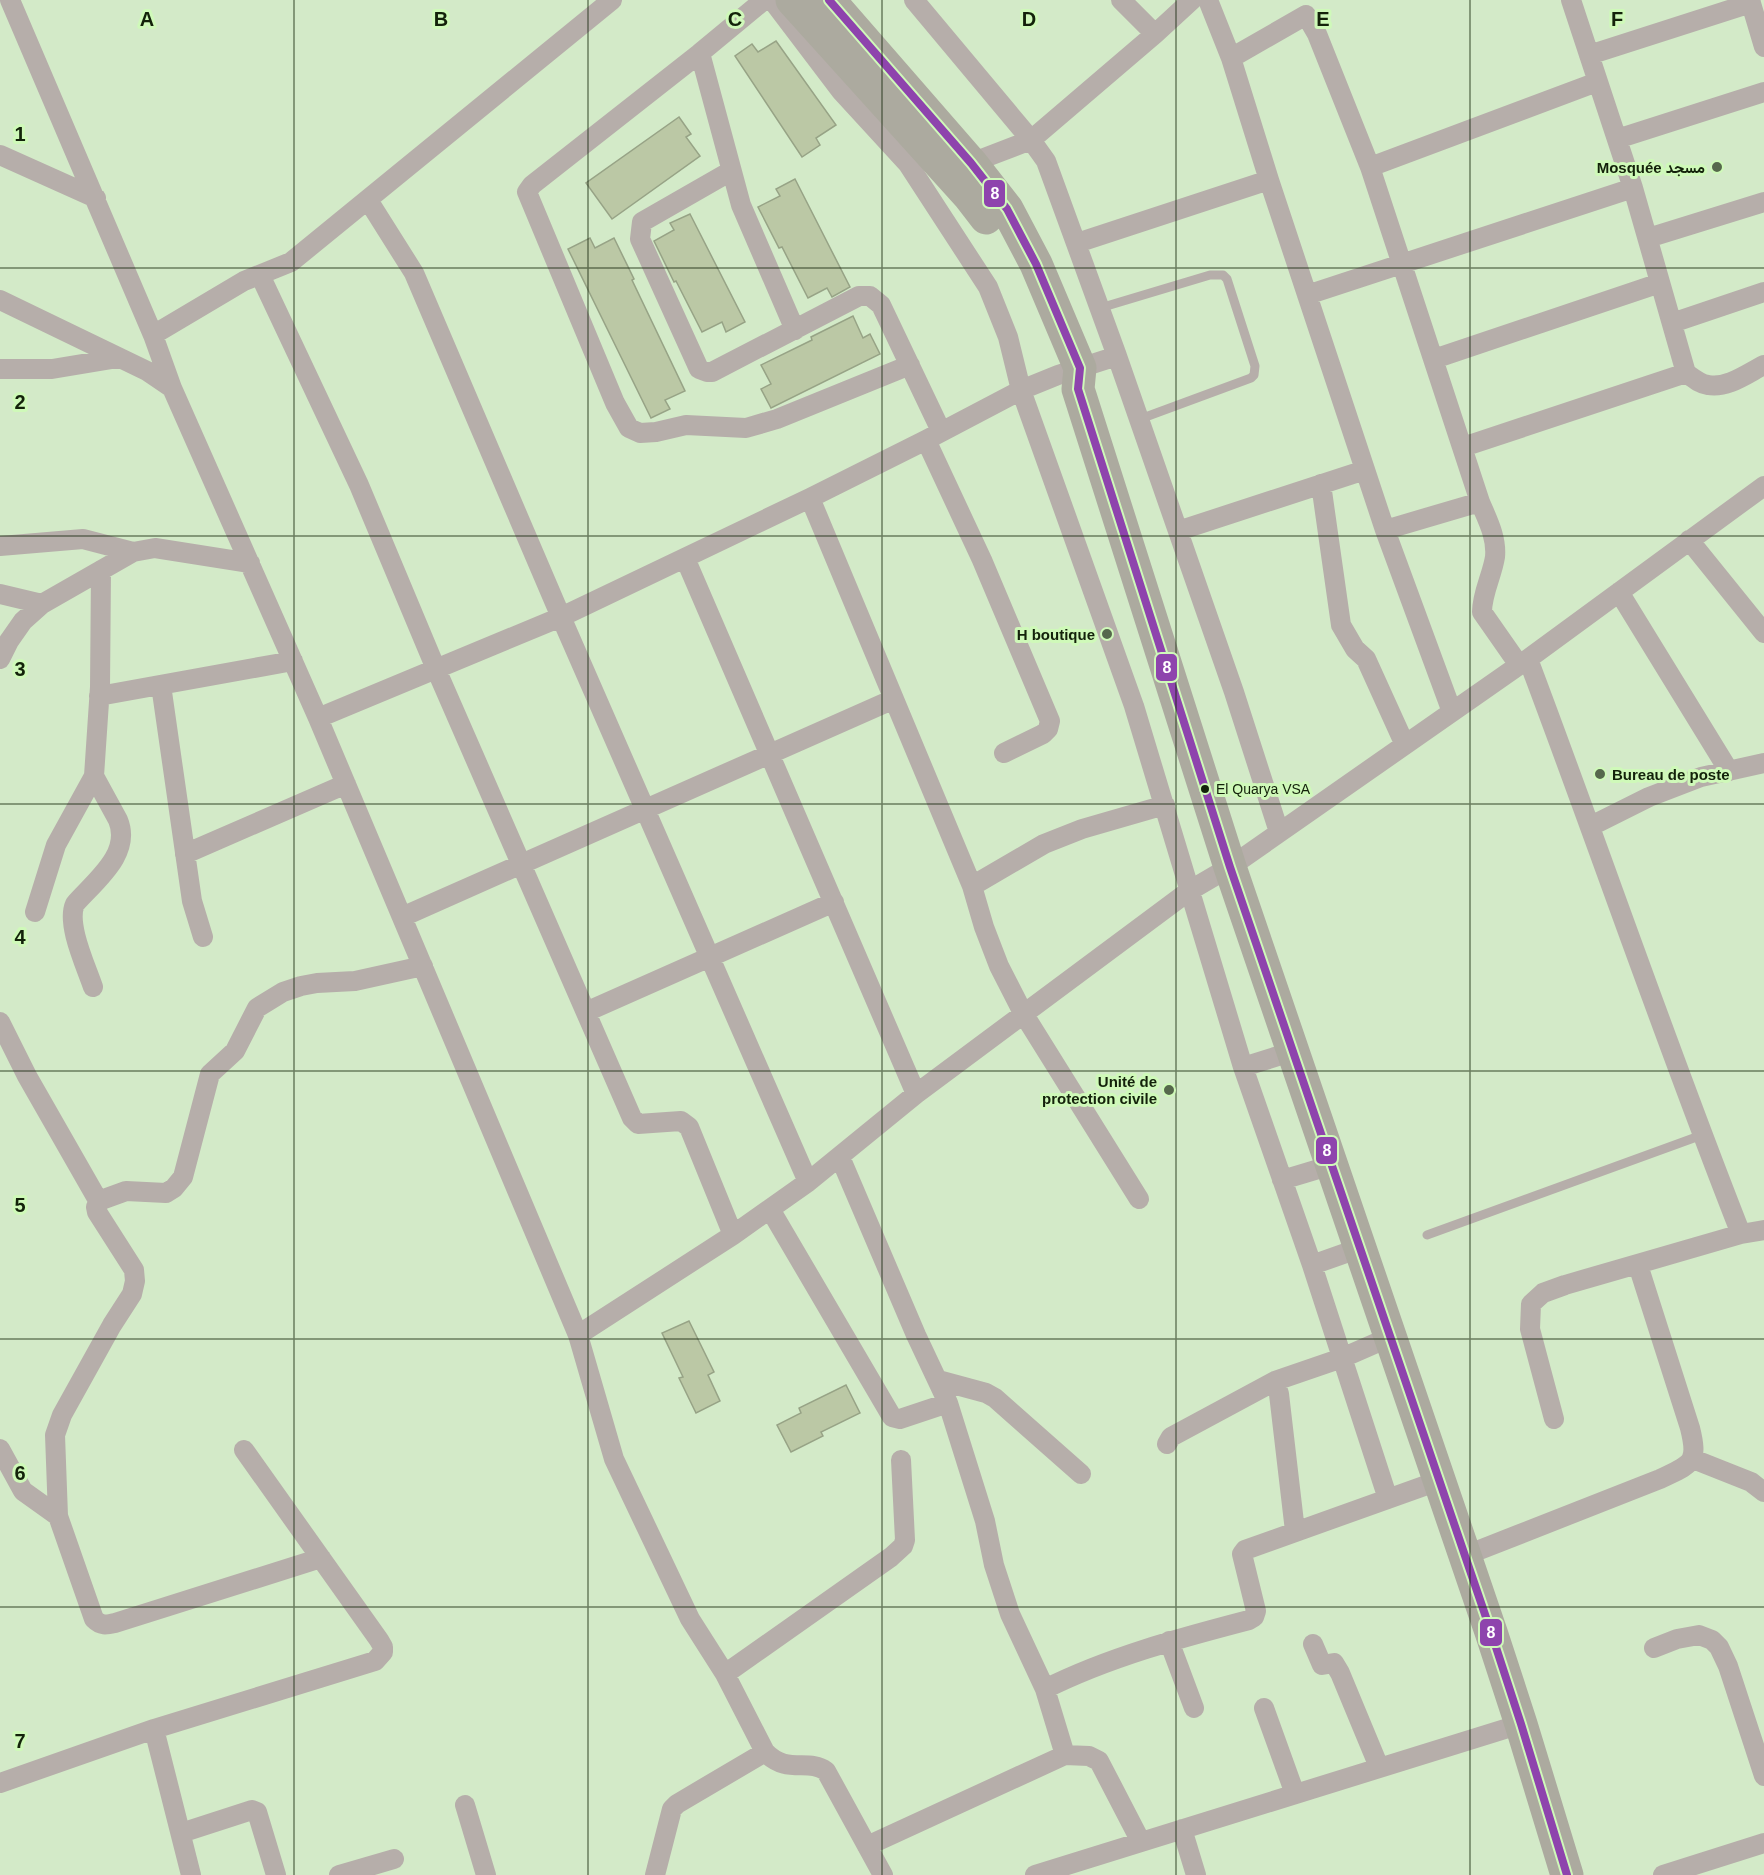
<svg xmlns="http://www.w3.org/2000/svg" width="1764" height="1875" font-family="Helvetica,Vazirmatn,sans-serif">
<style>
.building{fill:#bbc8a5;stroke:#97a386;stroke-width:1.5}
.lines{fill:none;stroke-linecap:round;stroke-linejoin:round}
.lane{stroke:#b6aeaa;stroke-width:9}
.street{stroke:#b6aeaa;stroke-width:20}
.highway{stroke:#acaa9f;stroke-width:33}
.bus-1-casing{stroke:#cff9b9;stroke-width:12}
.bus-1{stroke:#8e44ad;stroke-width:8}
.grid{fill:none;stroke:#13220a;stroke-width:1.5;stroke-opacity:0.55}
.poi-dot{fill:#56684c;stroke:#cff9b9;stroke-width:2}
.bus-dot{fill:#13220a;stroke:#cff9b9;stroke-width:2}
.labels{text-anchor:middle;dominant-baseline:central;stroke-width:6;stroke-linejoin:round;paint-order:stroke}
.bus-label{font-size:14px;fill:#13220a;stroke:#cff9b9;text-anchor:start}
.poi-label{font-size:15px;font-weight:bold;fill:#13220a;stroke:#cff9b9;text-anchor:end}
.grid-label{font-size:20px;text-anchor:middle;font-weight:bold;fill:#13220a;stroke:#cff9b9;stroke-width:6;stroke-linejoin:round;paint-order:stroke}
.line-badge{stroke:#cff9b9;stroke-width:2}
.badge-label{font-size:16px;text-anchor:middle;font-weight:bold;fill:#fff}
</style>
<rect width="100%" height="100%" fill="#d3eac8"/>
<!-- building -->
<path class="building" d="M776 41 836 125 816 138 820 145 802 157 735 56 752 44 758 52Z
M679 117 691 134 686 137 700 156 612 219 586 183Z
M795 179 850 287 832 297 827 288 808 298 782 247 779 248 758 207 780 196 776 189Z
M690 214 745 322 726 332 722 322 702 332 676 281 674 282 654 241 674 230 670 223Z
M590 238 595 248 614 238 634 279 632 280 685 391 665 400 670 409 651 418 568 249Z
M853 316 863 338 870 334 880 354 771 408 761 389 771 384 761 365 812 340 811 337Z
M689 1321 714 1372 708 1375 720 1401 696 1413 679 1378 683 1377 662 1333Z
M846 1385 860 1413 821 1432 823 1436 791 1452 777 1425 801 1413 799 1408Z"/>
<g class="lines">
<!-- lane -->
<path class="lane" d="M1100 308 1210 275H1223L1227 279 1255 366 1254 375 1251 378 1140 419
M1427 1235 1702 1135"/>
<!-- street -->
<path class="street" d="M10 0 153 335 172 388
M764 0 700 53 741 205 795 330
M772 0 841 91 908 164 988 287 1008 337 1021 390 1134 706 1243 1067 1312 1265 1388 1499
M1121 0 1155 34
M1208 0 1231 58 1269 180 1385 530 1452 712
M1750 0 1764 47
M700 53 532 185 527 192 615 403 629 428 640 433 656 432 686 425 746 428 777 419 910 365
M1589 55 1751 3
M1231 58 1306 15 1317 34 1370 167 1480 502 1385 530
M1617 139 1764 92
M0 155 96 198
M971 163 1031 140 1155 34 1192 0
M1370 167 1597 82
M731 171 642 222 640 239 699 369 707 372H712L859 296H870L881 305 941 431
M368 200 414 273 561 617 808 1182
M1648 238 1764 202
M1077 243 1269 180
M260 275 359 485 436 669 632 1118 638 1124 681 1121 689 1127 733 1235
M1307 295 1633 188
M0 300 147 371 172 388 318 718 578 1335
M1672 323 1764 292
M153 335 244 281 291 262 612 0
M1117 356 1234 692 1279 832
M1434 359 1660 283
M0 369H52L118 358
M1686 373C1693 378 1700 384 1708 385 1727 389 1748 373 1764 365
M926 440 982 560 1050 721 1048 729 1043 734 1004 753
M1463 447 1686 373 1633 188 1571 0
M1321 484 1341 625 1355 649 1366 659 1405 745
M810 498 972 886 1044 844 1082 829 1165 805
M1480 502C1487 519 1497 537 1495 557 1492 576 1482 593 1482 612L1519 665
M1178 531 1365 470
M1689 540 1764 633
M0 546 83 539 133 552
M685 558 916 1094
M1619 592 1729 771
M0 594 42 604
M0 659 9 641 23 621 42 604 133 552 155 548 250 563
M1528 659C1600 850 1666 1044 1741 1234
M161 685 192 901 203 937
M99 696 293 661
M318 718 561 617 810 498 926 440 1021 390 1058 375 1117 356 1046 161 1031 140 914 0
M1591 826 1649 797 1701 777 1764 763
M185 854 346 784
M972 886 984 927 999 966 1023 1013 1139 1199
M35 912 56 845 94 776 100 687 101 570
M402 917 894 699
M93 987C86 966 66 924 75 904 95 881 132 854 118 820L94 776
M586 1012 834 902
M0 1022 27 1076 99 1202
M1243 1067 1294 1051
M840 1157 916 1335 948 1403 985 1521 994 1565 1010 1614 1045 1689
M1282 1180 1332 1165
M770 1209 892 1417 900 1419 948 1403
M1312 1265 1360 1248
M938 1380 986 1393 995 1398 1081 1474
M1554 1419 1530 1329 1531 1304 1543 1293 1565 1285 1741 1234 1764 1230
M1167 1444 1171 1437 1275 1381
M0 1449 23 1491 58 1516
M1693 1459 1751 1482 1764 1492
M1295 1531 1279 1394 1275 1381 1342 1358 1390 1337
M1464 1556 1660 1479C1691 1464 1699 1464 1690 1428L1638 1265
M321 1558 115 1623C106 1625 101 1626 94 1619L58 1516 55 1435 62 1415 112 1325 132 1294 135 1281 134 1270 97 1212 96 1207 99 1202 104 1199 126 1191 166 1193 174 1188 183 1177 210 1074 235 1051 257 1008 283 992 301 986 317 983 355 981 423 966
M1169 1641 1194 1708
M1313 1644 1322 1665 1334 1663 1340 1673 1379 1767
M1654 1648 1677 1639 1699 1635 1712 1640 1719 1647 1728 1666 1764 1776
M725 1674 891 1557 903 1546 905 1540 901 1460
M1264 1708 1295 1794
M154 1729 191 1875
M1065 1755 1045 1689C1109 1657 1180 1638 1249 1620L1254 1617 1256 1611 1242 1554 1245 1550 1438 1481
M0 1783 154 1729 375 1661 383 1652V1647L379 1640 244 1450
M465 1805 486 1875
M1182 1829 1196 1875
M181 1833 252 1810 257 1812 276 1875
M867 1846 1065 1755 1089 1756 1099 1761 1141 1842
M339 1875 394 1859
M655 1875 672 1809 677 1804 765 1752
M883 1875 826 1771C808 1758 787 1775 765 1752L725 1674 690 1619 614 1459 578 1335 733 1235 808 1182 916 1094 1189 891 1230 867 1528 659 1764 486
M1035 1875 1521 1724
M1663 1875 1764 1843"/>
<!-- highway -->
<path class="highway" d="M792 0 969 196 986 218
M829 0 971 163 1007 209 1036 264 1080 368 1078 389 1230 867 1491 1632 1521 1724 1567 1875"/>
<!-- bus-1 casing -->
<g class="bus-1-casing">
<path id="bus-1" d="M829 0 971 163 1007 209 1036 264 1080 368 1078 389 1230 867 1491 1632 1521 1724 1567 1875"/>
</g>
<!-- bus-1 -->
<use href="#bus-1" class="bus-1"/>
</g>
<!-- grid -->
<path class="grid" d="M294 0V1875M588 0V1875M882 0V1875M1176 0V1875M1470 0V1875M0 268H1764M0 536H1764M0 804H1764M0 1071H1764M0 1339H1764M0 1607H1764"/>
<!-- markers -->
<g class="poi-dot">
<circle cx="1717" cy="167" r="6"/>
<circle cx="1107" cy="634" r="6"/>
<circle cx="1600" cy="774" r="6"/>
<circle cx="1169" cy="1090" r="6"/>
</g>
<circle class="bus-dot" cx="1205" cy="789" r="5"/>
<g class="labels">
<!-- bus labels -->
<g class="bus-label">
<text x="1216" y="789">El Quarya VSA</text>
</g>
<!-- poi labels -->
<g class="poi-label">
<text x="1705" y="167">Mosquée مسجد</text>
<text x="1095" y="634">H boutique</text>
<text x="1612" y="774" text-anchor="start">Bureau de poste</text>
<text x="1157" y="1081">Unité de<tspan x="1157" dy="17">protection civile</tspan></text>
</g>
</g>
<g class="grid-label">
<text x="147" y="26">A</text>
<text x="441" y="26">B</text>
<text x="735" y="26">C</text>
<text x="1029" y="26">D</text>
<text x="1323" y="26">E</text>
<text x="1617" y="26">F</text>
<text x="20" y="141">1</text>
<text x="20" y="409">2</text>
<text x="20" y="676">3</text>
<text x="20" y="944">4</text>
<text x="20" y="1212">5</text>
<text x="20" y="1480">6</text>
<text x="20" y="1748">7</text>
</g>
<g class="line-badge">
<rect x="983" y="179" width="23" height="29" rx="6" fill="#8e44ad"/>
<rect x="1155" y="653" width="23" height="29" rx="6" fill="#8e44ad"/>
<rect x="1315" y="1136" width="23" height="29" rx="6" fill="#8e44ad"/>
<rect x="1479" y="1618" width="24" height="29" rx="6" fill="#8e44ad"/>
</g>
<g class="badge-label">
<text x="995" y="199">8</text>
<text x="1167" y="673">8</text>
<text x="1327" y="1156">8</text>
<text x="1491" y="1638">8</text>
</g>
</svg>
